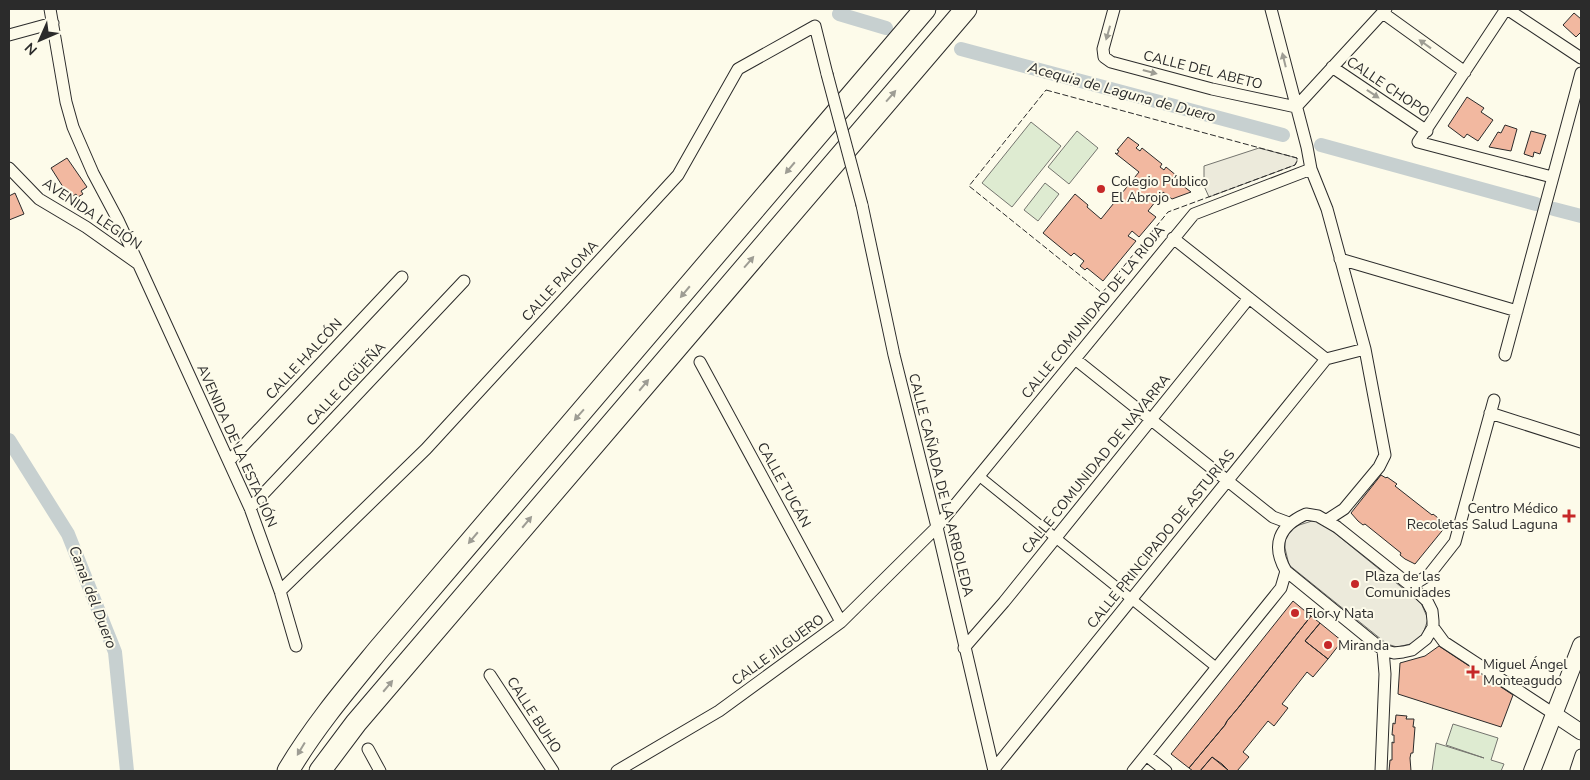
<svg xmlns="http://www.w3.org/2000/svg" width="1590" height="780" font-family="'Nunito Sans',sans-serif">
<style>
.green{fill:#deebd1;stroke:#74746e}
.parking{fill:#eceadb;stroke:#74746e}
.lines{fill:none;stroke-linecap:round;stroke-linejoin:round}
.canal{stroke:#c7d0d0;stroke-width:14}
.building{fill:#f2b8a0;stroke:#2b2b2b}
.pedestrian-casing{stroke:#2b2b2b;stroke-width:11}
.minor-casing{stroke:#2b2b2b;stroke-width:13}
.tertiary-casing{stroke:#2b2b2b;stroke-width:17}
.secondary-casing{stroke:#2b2b2b;stroke-width:18}
.motorway-casing{stroke:#2b2b2b;stroke-width:23}
.pedestrian{stroke:#fdfbea;stroke-width:9}
.minor{stroke:#fdfbea;stroke-width:11}
.tertiary{stroke:#fdfbea;stroke-width:15}
.secondary{stroke:#fdfbea;stroke-width:16}
.motorway{stroke:#fdfbea;stroke-width:21}
.minor-bridge-casing{stroke:#2b2b2b;stroke-width:13;stroke-linecap:butt}
.minor-bridge{stroke:#fdfbea;stroke-width:11}
.fence{stroke:#2b2b2b;stroke-width:1;stroke-dasharray:6 2.5;stroke-linecap:butt}
.oneway{fill:#9e9d94}
.poi-dot{fill:#c62828;stroke:#fdfbea;stroke-width:2}
.labels{text-anchor:middle;dominant-baseline:central;stroke-width:4;stroke-linejoin:round;paint-order:stroke}
.street-label{font-size:14px;fill:#2b2b2b;stroke:#fdfbea}
.poi-label{font-size:14px;fill:#2b2b2b;stroke:#fdfbea;text-anchor:start}
.water-label{font-size:15px;font-style:italic;fill:#2b2b2b;stroke:#fdfbea}
</style>
<rect width="100%" height="100%" fill="#fdfbea"/>
<!-- green -->
<path class="green" d="M1031 122 1061 146 1012 207 982 183Z
M1077 131 1098 148 1069 184 1048 167Z
M1045 183 1059 194 1038 221 1024 210Z
M1453 724 1498 738 1491 760 1504 764 1501 771H1432L1436 743 1484 758 1446 745Z"/>
<!-- parking -->
<path class="parking" d="M1259 148 1297 158V161L1295 165 1209 197 1204 186V166Z
M1312 521 1321 522 1421 603 1428 619 1423 634 1415 643 1397 647 1387 644 1289 565 1285 548V540L1289 533 1296 526Z"/>
<g class="lines">
<!-- canal -->
<path class="canal" d="M839 14 886 28
M961 49 1283 135
M1321 145 1536 204
M1554 209 1581 216
M9 440 68 534 115 652 127 771"/>
</g>
<!-- building -->
<path class="building" d="M1574 13 1581 19V34L1580 33 1576 37 1563 25Z
M1467 97 1484 108 1481 112 1493 120 1478 141 1467 134 1464 138 1448 126Z
M1505 125 1517 129 1511 151 1489 147 1498 132 1501 133Z
M1531 131 1546 135 1540 154 1534 152 1533 157 1524 154Z
M1128 137 1139 145 1136 148 1140 151 1142 148 1162 164 1160 167 1164 170 1166 167 1177 176 1174 179 1191 192 1172 199 1163 192 1148 211 1156 217 1139 237 1132 231 1128 236 1136 241 1103 281 1087 268 1085 270 1080 266 1084 261 1074 253 1071 256 1043 233 1075 194 1088 205 1087 207 1101 219 1139 172 1115 153 1117 154 1119 151 1117 150Z
M67 158 87 187 81 191 83 194 78 197 76 194 70 198 51 168Z
M15 193 24 214 9 220V196Z
M1381 475 1386 478 1387 477 1397 484 1395 486 1432 515 1433 514 1442 521 1441 523 1446 526 1415 564 1405 559 1400 555 1401 553 1365 524 1363 525 1358 521 1351 513Z
M1293 601 1311 616 1238 708 1227 721 1225 725 1189 768 1171 754Z
M1311 616 1320 623 1305 641 1328 659 1313 677 1307 672 1282 704 1288 708 1274 726 1268 721 1243 752 1249 757 1237 771H1229L1212 757 1200 771H1193L1189 768 1225 725 1227 721 1238 708Z
M1320 623 1342 641 1328 659 1305 641Z
M1439 646 1513 695 1501 727 1398 694 1400 663 1425 656Z
M1396 715 1407 716 1406 719H1414L1413 727H1415L1413 753H1411L1410 758 1411 771H1389L1390 760H1392V742L1394 743V735H1392L1393 723 1395 724Z
M1212 757 1222 764 1229 771H1200Z"/>
<g class="lines">
<!-- pedestrian casing -->
<g class="pedestrian-casing">
<path id="pedestrian" d="M979 476 1217 668"/>
</g>
<!-- minor casing -->
<g class="minor-casing">
<path id="minor" d="M50 9 66 102 73 127 93 173 118 220 138 263 250 508 280 591 296 646
M1114 9 1103 49 1104 57 1111 62 1212 89 1296 107
M1271 9 1307 147 1311 169 1327 209 1365 349 1385 455 1379 467 1344 509 1327 520
M1506 9 1418 142 1552 177
M1507 9 1581 58
M1383 13 1465 72
M9 35 53 23
M1332 67 1427 131
M1296 107 1386 9
M9 168 39 199 86 227 137 263
M862 205 894 355 937 527 994 771
M1173 238 1326 359
M1340 259 1517 311
M1505 355 1581 73
M1075 359 1273 517 1289 523
M700 362 841 622
M1490 413 1581 442
M229 461 402 277
M250 508 464 281
M1306 514 1318 516 1337 527 1411 586 1427 601 1432 611 1433 621V627L1426 639 1412 650 1403 652 1394 653 1383 650 1286 571C1271 545 1279 526 1306 514Z
M1411 586 1429 575 1455 542 1494 400
M280 591 426 449 678 175 738 69 815 26 827 74
M1433 627 1444 642 1554 714
M964 648 1004 602 1249 298
M490 675 553 771
M368 749 380 771
M1146 755 1166 771
M994 769 1326 359 1365 349
M617 771 719 711 841 622 937 527 1194 214 1311 169
M1133 771 1281 588 1286 571
M1381 771 1385 674 1383 650
M1579 771 1576 770 1581 755"/>
</g>
<!-- tertiary casing -->
<g class="tertiary-casing">
<path id="tertiary" d="M1554 714 1581 732"/>
</g>
<!-- secondary casing -->
<g class="secondary-casing">
<path id="secondary" d="M1532 771 1581 645"/>
</g>
<!-- motorway casing -->
<g class="motorway-casing">
<path id="motorway" d="M288 771C314 727 347 688 379 649L925 9
M320 771 356 723 966 9"/>
</g>
<!-- pedestrian -->
<use href="#pedestrian" class="pedestrian"/>
<!-- minor -->
<use href="#minor" class="minor"/>
<!-- tertiary -->
<use href="#tertiary" class="tertiary"/>
<!-- secondary -->
<use href="#secondary" class="secondary"/>
<!-- motorway -->
<use href="#motorway" class="motorway"/>
<!-- minor-bridge casing -->
<g class="minor-bridge-casing">
<path id="minor-bridge" d="M827 74 862 205"/>
</g>
<!-- minor-bridge -->
<use href="#minor-bridge" class="minor-bridge"/>
<!-- fence -->
<path class="fence" d="M1046 90 1297 158V161L1295 165 1168 212 1102 293 969 186Z"/>
</g>
<!-- one-way arrows -->
<defs><path id="oneway-solid" d="M-6-.8H1V-3.2L6.5 0L1 3.2V.8H-6Z" transform="scale(1.25)"/></defs>
<g class="oneway">
<use href="#oneway-solid" transform="translate(1108 33) rotate(106)"/>
<use href="#oneway-solid" transform="translate(1425 44) rotate(-144)"/>
<use href="#oneway-solid" transform="translate(1284 60) rotate(-104)"/>
<use href="#oneway-solid" transform="translate(1150 72) rotate(15)"/>
<use href="#oneway-solid" transform="translate(1373 94) rotate(34)"/>
<use href="#oneway-solid" transform="translate(891 96) rotate(-49)"/>
<use href="#oneway-solid" transform="translate(790 168) rotate(130)"/>
<use href="#oneway-solid" transform="translate(749 262) rotate(-49)"/>
<use href="#oneway-solid" transform="translate(685 292) rotate(130)"/>
<use href="#oneway-solid" transform="translate(644 385) rotate(-50)"/>
<use href="#oneway-solid" transform="translate(579 415) rotate(131)"/>
<use href="#oneway-solid" transform="translate(527 522) rotate(-50)"/>
<use href="#oneway-solid" transform="translate(473 538) rotate(130)"/>
<use href="#oneway-solid" transform="translate(388 686) rotate(-50)"/>
<use href="#oneway-solid" transform="translate(301 749) rotate(121)"/>
</g>
<!-- markers -->
<g class="poi-dot">
<circle cx="1101" cy="189" r="5"/>
<path d="M1566.5 508.5h5v5h5v5h-5v5h-5v-5h-5v-5h5z"/>
<circle cx="1355" cy="584" r="5"/>
<circle cx="1295" cy="613" r="5"/>
<circle cx="1328" cy="645" r="5"/>
<path d="M1470.5 664.5h5v5h5v5h-5v5h-5v-5h-5v-5h5z"/>
</g>
<g class="labels">
<!-- street labels -->
<g class="street-label">
<text transform="translate(1203 70) rotate(14)">CALLE DEL ABETO</text>
<text transform="translate(1388 87) rotate(34)">CALLE CHOPO</text>
<text transform="translate(92 214) rotate(34)">AVENIDA LEGIÓN</text>
<text transform="translate(560 281) rotate(-47)">CALLE PALOMA</text>
<text transform="translate(1093 312) rotate(-51)">CALLE COMUNIDAD DE LA RIOJA</text>
<text transform="translate(304 359) rotate(-47)">CALLE HALCÓN</text>
<text transform="translate(346 384) rotate(-47)">CALLE CIGÜEÑA</text>
<text transform="translate(237 446) rotate(66)">AVENIDA DE LA ESTACIÓN</text>
<text transform="translate(1096 464) rotate(-51)">CALLE COMUNIDAD DE NAVARRA</text>
<text transform="translate(784 485) rotate(61)">CALLE TUCÁN</text>
<text transform="translate(941 485) rotate(76)">CALLE CAÑADA DE LA ARBOLEDA</text>
<text transform="translate(1161 539) rotate(-51)">CALLE PRINCIPADO DE ASTURIAS</text>
<text transform="translate(778 650) rotate(-36)">CALLE JILGUERO</text>
<text transform="translate(534 715) rotate(57)">CALLE BUHO</text>
</g>
<!-- poi labels -->
<g class="poi-label">
<text x="1111" y="181">Colegio Público<tspan x="1111" dy="16">El Abrojo</tspan></text>
<text x="1558" y="508" text-anchor="end">Centro Médico<tspan x="1558" dy="16">Recoletas Salud Laguna</tspan></text>
<text x="1365" y="576">Plaza de las<tspan x="1365" dy="16">Comunidades</tspan></text>
<text x="1305" y="613">Flor y Nata</text>
<text x="1338" y="645">Miranda</text>
<text x="1483" y="664">Miguel Ángel<tspan x="1483" dy="16">Monteagudo</tspan></text>
</g>
<!-- water labels -->
<g class="water-label">
<text transform="translate(1122 92) rotate(15)">Acequia de Laguna de Duero</text>
<text transform="translate(93 597) rotate(69)">Canal del Duero</text>
</g>
</g>
<!-- border -->
<rect width="1590" height="780" fill="none" stroke="#2b2b2b" stroke-width="20"/>
<!-- north arrow -->
<g transform="translate(40 40) rotate(225)" stroke="#fdfbea" stroke-width="4" paint-order="stroke">
<path d="M0-4L9 19L0 12L-9 19Z" fill="#2b2b2b"/>
<text y="-8" font-size="14" font-weight="bold" text-anchor="middle" fill="#2b2b2b">N</text>
</g>
</svg>
